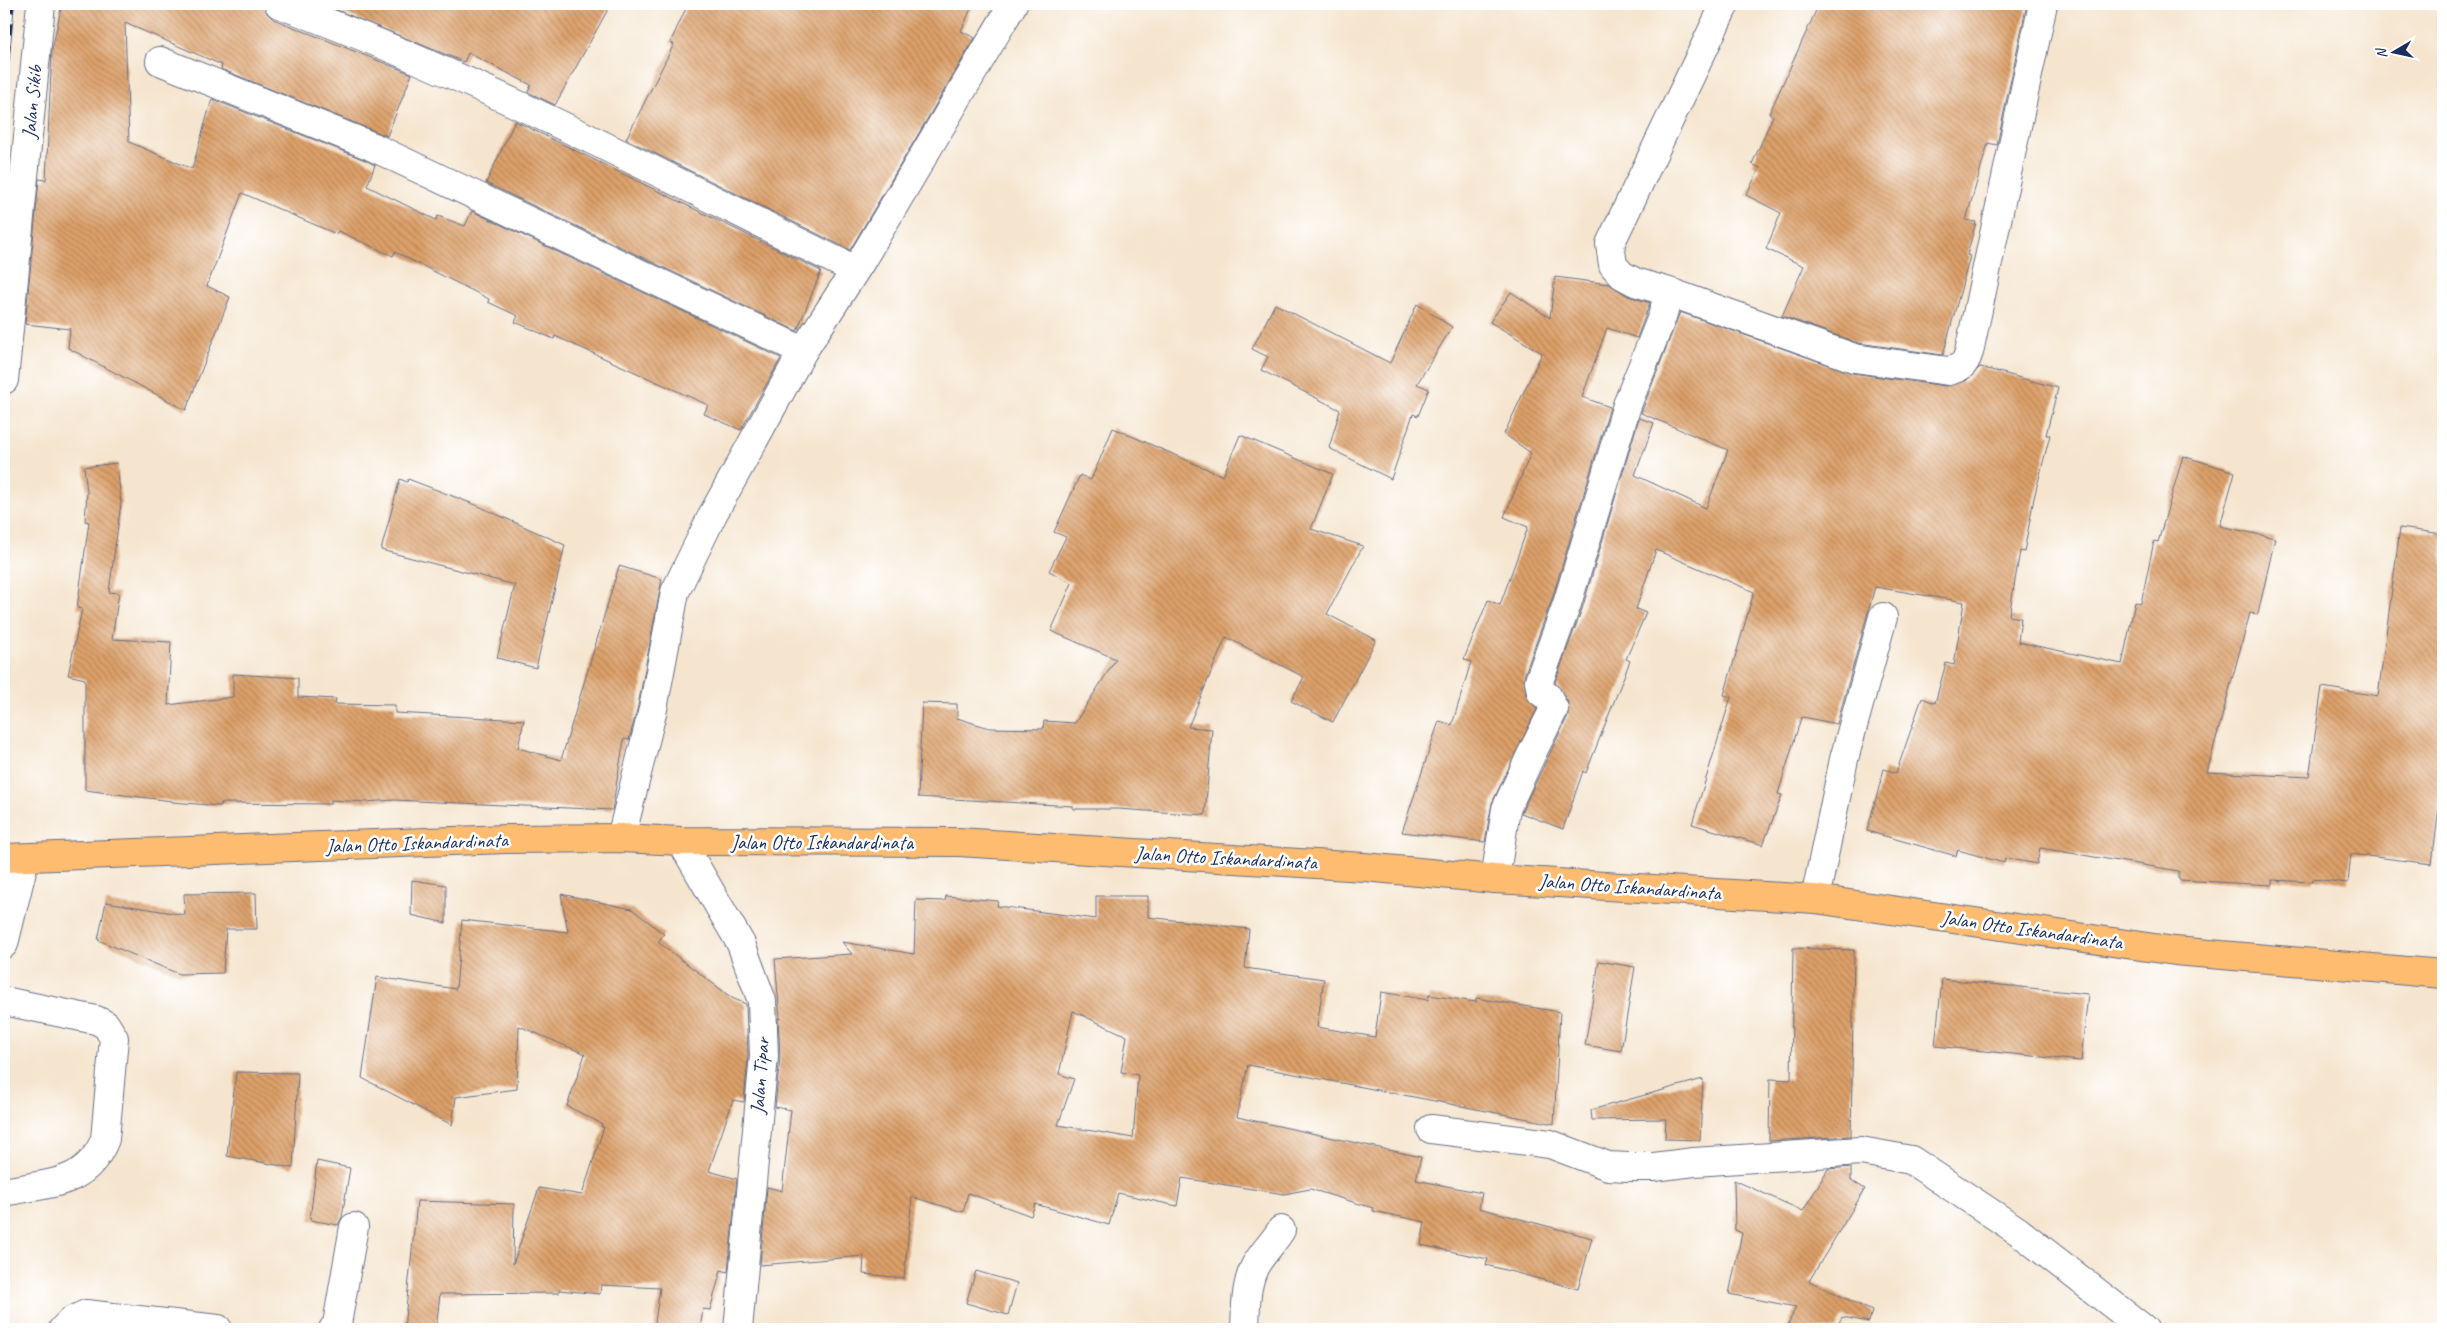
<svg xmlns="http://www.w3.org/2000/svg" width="2447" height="1333" font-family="Caveat,sans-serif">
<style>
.building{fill:url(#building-back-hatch);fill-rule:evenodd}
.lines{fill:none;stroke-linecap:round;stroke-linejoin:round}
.minor-casing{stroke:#676f86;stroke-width:30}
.major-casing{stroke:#676f86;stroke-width:30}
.minor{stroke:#fff;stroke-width:28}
.major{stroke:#fdbc6f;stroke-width:28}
.rail-casing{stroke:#1b2f5e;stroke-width:5.5}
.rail{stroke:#fff;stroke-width:4;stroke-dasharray:11;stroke-linecap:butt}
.labels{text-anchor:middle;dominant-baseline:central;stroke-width:5;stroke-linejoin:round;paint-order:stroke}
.street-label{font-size:20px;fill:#1b2f5e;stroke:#fff}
</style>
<defs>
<pattern id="building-back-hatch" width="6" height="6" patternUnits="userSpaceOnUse" patternTransform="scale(1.25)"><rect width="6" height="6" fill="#dda069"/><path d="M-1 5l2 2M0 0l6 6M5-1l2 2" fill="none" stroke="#b2835a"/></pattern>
</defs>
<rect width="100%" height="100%" fill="#fff"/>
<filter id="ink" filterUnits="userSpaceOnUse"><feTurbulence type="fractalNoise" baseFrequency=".02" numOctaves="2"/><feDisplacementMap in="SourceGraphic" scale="10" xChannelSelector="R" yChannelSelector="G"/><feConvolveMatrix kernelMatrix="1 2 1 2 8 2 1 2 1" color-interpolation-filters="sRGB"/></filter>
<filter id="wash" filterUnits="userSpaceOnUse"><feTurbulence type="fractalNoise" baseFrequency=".0096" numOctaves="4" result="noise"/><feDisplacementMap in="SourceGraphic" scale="20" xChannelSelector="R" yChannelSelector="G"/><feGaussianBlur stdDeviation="1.12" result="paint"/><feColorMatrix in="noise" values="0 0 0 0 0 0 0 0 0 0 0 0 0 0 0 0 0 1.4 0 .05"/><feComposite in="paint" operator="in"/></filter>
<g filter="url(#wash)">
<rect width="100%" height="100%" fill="#f5e5cf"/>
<g id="blocks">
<!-- building -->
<path class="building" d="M62 4H264L267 13 273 19 412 74 387 136 221 69 222 65 125 23 129 142 192 169 212 99 365 160 375 165 367 186 436 220 438 216 465 226 472 211 781 358 741 430 704 414 708 405 555 336 554 339 515 322 518 316 488 302 489 299 395 252 393 256 338 231 336 234 242 193 207 286 230 297 186 410 68 348 70 329 25 324 39 179 46 180 52 50Z
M322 4H611L555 105 528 92 531 85 468 53 464 62Z
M688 4H973L961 31 975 38 850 250 626 139 674 44 670 43Z
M1819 4H2027L1997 145 1988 143 1966 220 1976 222 1967 255 1970 256 1943 355 1858 343 1782 316 1804 266 1766 249 1781 213 1746 195 1760 168 1752 164 1773 116 1769 114Z
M515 121 821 271 797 331 486 183Z
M1555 277 1609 284 1628 296 1650 303 1637 338 1607 328 1582 397 1610 407 1552 599 1524 676 1526 695 1537 709 1492 803 1485 842 1402 832 1439 721 1452 725 1471 662 1464 659 1488 600 1500 605 1528 527 1504 517 1531 453 1504 434 1542 353 1490 322 1511 292 1550 318Z
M1275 304 1390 363 1417 304 1452 327 1417 384 1429 389 1418 416 1413 414 1391 479 1329 448 1340 410 1261 370 1268 357 1252 349Z
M1680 312 1852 373 1946 386 1966 381 1980 367 2058 388 2046 435H2050L2034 498 2024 552 2020 551 2009 616 2021 618 2018 642 2122 664 2135 602 2141 603 2154 541 2158 542 2183 456 2235 472 2220 526 2275 538 2258 614 2250 613 2207 772 2309 777 2322 687 2378 696 2400 528 2443 534V774L2432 864 2351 854 2348 883 2313 879 2312 882 2272 880V885L2179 880V871L2040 848 2037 864 2005 858 2004 863 1958 850 1956 856 1867 831 1884 769 1896 773 1922 698 1935 703 1946 663 1954 665 1964 602 1875 587 1837 724 1803 717 1801 718 1778 794 1782 795 1763 845 1692 824 1731 697 1724 695 1754 592 1656 550 1636 609 1646 613 1626 659 1630 661 1586 773 1583 771 1563 829 1521 813 1568 716V702L1555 682 1582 609 1639 418 1654 423 1635 475 1706 508 1728 450 1641 413Z
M1113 428 1223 476 1240 435 1333 474 1311 529 1363 546 1327 614 1376 640 1333 722 1291 701 1304 677 1226 637 1188 727 1212 729 1205 815 1118 809H1073V806L918 797 922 703 957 704V718L989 728 1043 729 1044 721 1075 723 1116 659 1051 631 1072 583 1049 571 1066 537 1054 532 1080 475 1091 480Z
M117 463 121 503 109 592 119 593 112 639 171 642 168 705 233 697V674L298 678V697L336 699 335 704 395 705V713L524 720 518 748 561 760 619 566 662 579 638 706 629 740 624 739 612 810 394 800 365 802 331 800V804L221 803V806L172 802V801L85 790V679L68 675 82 609 77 608 89 522 85 521 87 492 84 467Z
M400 479 407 482 408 479 476 505 565 545 536 668 497 658 515 585 381 550Z
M412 880 446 885V923L411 915Z
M256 893 257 929H226L223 973 179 974 98 940 106 902 185 915 184 894Z
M561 894 632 909 664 934 658 942 732 998 746 1004 748 1056 744 1102 733 1100 709 1171 737 1179 728 1272 721 1270 710 1310 703 1309 700 1329H654L660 1288 601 1285 600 1294 559 1290V1293L440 1294 436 1329H404L417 1201 514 1204 513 1264 539 1188 582 1195 604 1127H601L602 1124 567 1106 585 1054 519 1026 517 1089 456 1097 452 1125 362 1078 377 977 456 989 462 920 568 932Z
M946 896 998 901 997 906 1096 919V896H1148V917L1249 929 1245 968 1324 979 1317 1027 1375 1037 1381 992 1428 1000 1429 995 1476 1002V998L1560 1012 1554 1124 1248 1065 1237 1117 1421 1157 1416 1180 1482 1193 1479 1208 1592 1238 1578 1289 1486 1265 1488 1259 1421 1245 1425 1222 1373 1211V1208L1310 1189 1284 1194 1182 1178 1177 1206 1118 1193 1109 1225 1035 1204 1031 1216 968 1193 963 1212 912 1197 904 1278 863 1274 864 1256 760 1265 767 1187 782 1191 791 1110 775 1107 780 1057 778 1018 780 1019 775 959 852 954 842 942 914 954 916 900 945 901ZM1073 1011 1127 1036 1121 1072 1138 1075 1133 1138 1058 1125 1074 1079 1059 1074Z
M1793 948 1854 950 1851 1136 1769 1141 1770 1079 1791 1080Z
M1599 961 1635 967 1621 1051 1585 1045Z
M1942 979 2088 994 2081 1061 1935 1046Z
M236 1072 298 1073 293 1168 227 1156Z
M1703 1079 1700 1140 1665 1139 1666 1119 1592 1120 1591 1110Z
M317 1161 350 1168 342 1217 338 1225 310 1220Z
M1851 1167V1180L1865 1189 1809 1281 1872 1311 1869 1322 1842 1317 1836 1329H1786L1796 1307 1729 1294 1742 1233 1735 1230 1734 1180 1803 1211 1828 1169Z
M976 1271 1017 1283 1008 1315 966 1303Z"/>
</g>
</g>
<g filter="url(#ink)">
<use href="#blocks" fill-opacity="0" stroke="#676f86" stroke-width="1"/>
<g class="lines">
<!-- minor casing -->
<g class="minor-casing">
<path id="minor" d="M279 4C478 77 665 177 855 270
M1725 4 1610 244 1613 265 1622 275 1635 282 1669 292 1854 358 1948 371C1961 368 1965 365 1969 352L2043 4
M160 61 371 146 803 351
M4 380 41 4
M621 838 653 709 675 592 713 514 803 351 860 263 1013 4
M681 841 741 944 762 1001 764 1056 738 1329
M1495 879 1506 809 1531 755 1554 709 1548 697 1541 692 1539 681 1567 604 1627 405 1662 317 1669 292
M1815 899 1844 759 1883 617
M4 944 25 858
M4 1001 96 1020 106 1025 114 1038 105 1139C87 1186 47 1183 4 1192
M1431 1129 1550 1144 1608 1166 1628 1167H1654L1694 1162 1861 1151 1911 1160 2018 1231 2144 1329
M63 1329 71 1321 86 1314 218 1329
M333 1329 337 1324 354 1227
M1245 1329C1246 1308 1245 1288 1254 1268 1258 1258 1274 1242 1281 1230"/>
</g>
<!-- major casing -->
<g class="major-casing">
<path id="major" d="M4 858 506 839 621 838 681 841 958 842 1364 867 1495 879 1815 899 2175 951 2443 974"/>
</g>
<!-- minor -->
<use href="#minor" class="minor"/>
<!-- major -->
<use href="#major" class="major"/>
<!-- rail casing -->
<g class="rail-casing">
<path id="rail" d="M4 89 12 4"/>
</g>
<!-- rail -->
<use href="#rail" class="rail"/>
</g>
</g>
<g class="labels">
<!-- street labels -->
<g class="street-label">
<text transform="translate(32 102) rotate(-85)">Jalan Sikib</text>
<text x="822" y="842">Jalan Otto Iskandardinata</text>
<text transform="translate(417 843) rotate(-2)">Jalan Otto Iskandardinata</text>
<text transform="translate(1226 858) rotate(3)">Jalan Otto Iskandardinata</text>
<text transform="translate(1630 887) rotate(4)">Jalan Otto Iskandardinata</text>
<text transform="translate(2032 930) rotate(8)">Jalan Otto Iskandardinata</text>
<text transform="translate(760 1076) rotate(-86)">Jalan Tipar</text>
</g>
</g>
<!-- margin -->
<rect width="2447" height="1333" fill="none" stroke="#fff" stroke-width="20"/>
<!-- north arrow -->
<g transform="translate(2394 52) rotate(261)" stroke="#ffffff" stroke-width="4" paint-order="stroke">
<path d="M0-4L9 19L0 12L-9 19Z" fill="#1b2f5e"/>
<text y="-8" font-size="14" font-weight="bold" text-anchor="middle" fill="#1b2f5e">N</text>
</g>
</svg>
